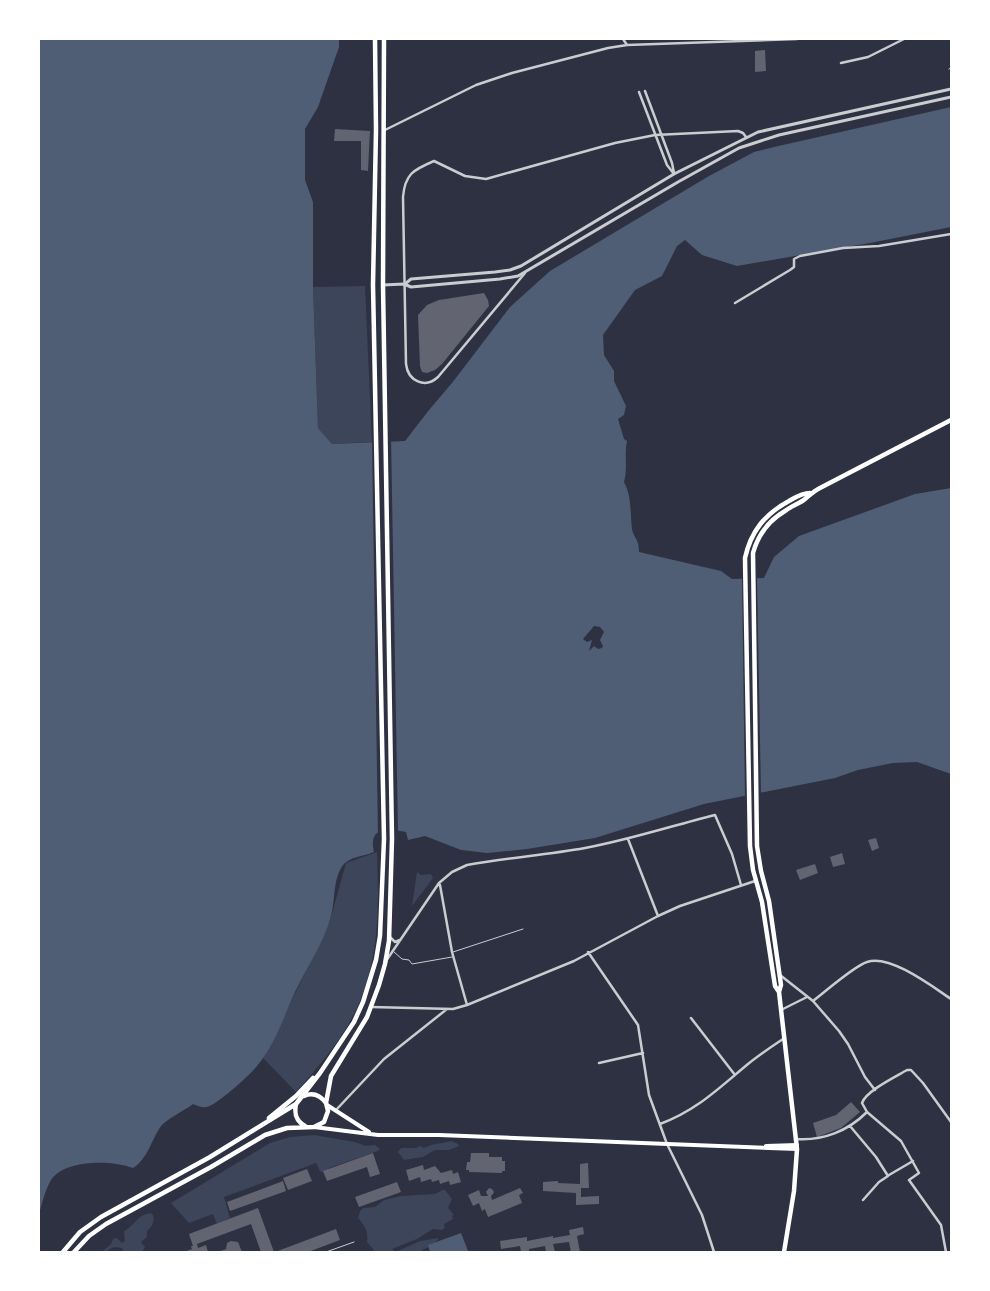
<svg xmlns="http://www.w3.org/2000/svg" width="990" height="1291" font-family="'Source Serif 4',serif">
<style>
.green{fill:#3c4559}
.water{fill:#4f5d75;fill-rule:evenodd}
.pier{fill:#2d3142}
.building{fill:#626471}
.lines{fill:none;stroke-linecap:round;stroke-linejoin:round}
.service{stroke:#caccd0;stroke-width:1}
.minor{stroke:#caccd0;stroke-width:2.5}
.tertiary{stroke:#caccd0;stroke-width:3}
.secondary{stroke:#fff;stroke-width:4}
.primary{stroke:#fff;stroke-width:4.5}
</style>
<rect width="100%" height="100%" fill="#2d3142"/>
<!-- green -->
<path class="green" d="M365 286 372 442 332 444 318 428 313 287Z
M377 852C379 902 380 953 360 1001 346 1035 321 1064 296 1092L263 1058 323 937 331 917 346 863Z
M417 872 421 875 431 874 433 878 412 906Z
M314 1135 355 1142 366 1146 375 1145 380 1149 378 1151 329 1168 327 1172 324 1173 320 1171 316 1163 224 1197 230 1218 217 1224 213 1214 189 1223 171 1203 270 1143 290 1137Z
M452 1141 458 1144 459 1146 449 1150H435L423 1157 404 1160 398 1152 401 1148H416L420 1146 424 1148 431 1145Z
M443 1190H445L452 1199 448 1208 454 1215 452 1216 453 1219 444 1224 445 1228 441 1230 433 1229 417 1239 392 1249 396 1252 420 1241 438 1238V1240L429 1247 422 1250 421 1252H374L373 1249 367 1242C369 1233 364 1224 358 1218L360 1211 363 1208 375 1207 384 1200 401 1196 435 1194Z
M150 1213 153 1215C155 1221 152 1227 147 1231V1237L141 1242 145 1247 142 1252H123L122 1248C114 1246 111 1248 105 1252H102L111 1244 113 1239 117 1238 122 1243 125 1241 124 1231C136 1225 135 1216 150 1213Z"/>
<!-- water -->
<path class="water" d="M39 39H339V47L318 107 305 129V180L313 202V287L318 428 332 444 405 441 429 410 452 383 510 307 550 271 709 176 754 152 774 147 951 107V227L870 243 737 266 702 255 685 240 677 246 662 276 635 290 603 335 604 355 614 371V381L626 406 624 415 618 419 624 439 627 441C624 455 628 468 624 482 632 497 630 513 632 529 634 539 639 538 639 552L721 571 732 579 764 578 774 557 799 536 915 494 951 488V774L917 762 893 763 858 770 835 778 704 804 595 838 527 849 487 853 461 850 425 836 408 840 406 832C388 828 368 826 374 852 363 857 348 856 341 868 333 882 335 901 331 916 324 943 307 967 295 992 284 1016 275 1045 257 1066 250 1075 218 1104 207 1107 202 1108 198 1106 193 1104 185 1110 167 1119 161 1126 151 1140 148 1159 133 1168 112 1160 65 1159 51 1180 45 1190 42 1204 39 1214ZM594 626 600 627 604 632 600 640 603 646 602 648 598 649 594 646 589 651 592 640 587 642 583 639Z
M461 1233 468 1251 464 1252H430L428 1245Z"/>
<!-- pier -->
<path class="pier" d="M372 439H391L398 832 389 831 378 835Z
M742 576H757L761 795 745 798Z"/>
<!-- building -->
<path class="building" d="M765 50 766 71 755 72V51Z
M335 129 370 131 368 171 361 170V141H334Z
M484 293 488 300 489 306 442 364 435 370 427 373 422 372 420 366 418 315 427 305 439 300Z
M876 838 879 848 872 851 868 840Z
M842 853 845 864 833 867 830 857Z
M815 864 818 873 800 880 796 870Z
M851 1102 860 1112 841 1128 817 1137 813 1123 836 1115Z
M373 1153 380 1174 370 1177 367 1167 327 1181 323 1171Z
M471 1153H489V1157H502V1161H505V1171H502V1173L469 1172V1170H466L467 1162H470Z
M588 1163 589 1188H581V1197L599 1196V1204L576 1205V1193L543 1191V1182L558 1181V1183L580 1184V1164Z
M423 1165 424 1170 435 1166 441 1173 452 1170 453 1174 458 1172 461 1182 450 1185 449 1181 440 1184 439 1180 432 1182 431 1179 421 1182 420 1177 409 1181 406 1170Z
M307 1169 312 1181 288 1190 283 1178Z
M283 1181 286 1191 230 1211 227 1202Z
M397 1182 401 1192 359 1207 355 1197Z
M489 1188 492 1189 494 1192 493 1194 491 1196 492 1200 520 1188 523 1193 519 1195 522 1203 488 1217 485 1209 482 1211 479 1203 473 1206 468 1195 479 1190 481 1196H488L486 1192Z
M258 1208 274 1252H261L251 1224 197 1244 198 1248 206 1245 208 1252H184L192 1249 191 1246H193L189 1234Z
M583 1227 584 1234 577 1236 580 1252H571L569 1242 553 1244 555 1252H546L545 1246 529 1249V1252H521L520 1246 501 1249 500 1241 527 1237V1241L553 1236V1238L570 1235 569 1230Z
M336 1229 340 1240 308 1252H275Z
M231 1241 238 1242 242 1252H218L226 1249 227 1243Z"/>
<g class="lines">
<!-- service -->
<path class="service" d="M949 69 951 68
M394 952 402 959 409 960 412 964 452 957
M453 952 523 929
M326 1252 354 1242"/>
<!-- minor -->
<path class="minor" d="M623 39 627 45
M841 63 868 57 904 39
M645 91 672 163 674 173
M639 92 667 165 674 174
M385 130 476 85 512 73 608 48 627 45 797 39
M525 273 438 377C425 389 408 381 406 364L403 197C405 174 413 170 434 161L465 176 486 179 615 143 655 135 738 131 743 133 746 137
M735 303 790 270 794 267V259L800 256 843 248 879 246 951 234
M628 839 658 916
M440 885 452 952 467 1005
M390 937 395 942 399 940
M588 952 638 1025 649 1095 667 1144 702 1215 714 1252
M386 961 439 883 452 872 467 865C506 858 546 855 585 848 629 840 671 826 715 815L732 854 741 885
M780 975 813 1001 839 1031 848 1044 865 1077 875 1090
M813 1001C825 992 854 966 867 962 890 954 933 987 951 999
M371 1007 453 1009 467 1005 574 961 658 916 680 906 755 881
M781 1010 807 997
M691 1018 735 1075
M599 1063 643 1053
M336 1110 384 1059 447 1009
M867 1112 901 1141 919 1173 909 1180 941 1225 946 1252
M660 1124C696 1111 719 1088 748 1064 759 1055 771 1047 783 1039
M850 1126 876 1157 888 1176 879 1182 863 1200
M796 1139C823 1141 848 1131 867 1112L862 1103C866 1091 895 1077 907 1070H911L923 1083 951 1122
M889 1175 913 1161"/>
<!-- tertiary -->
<path class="tertiary" d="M405 284 411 279 495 272 510 270 521 266 674 174 758 132 951 89
M383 285 404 284 411 287 500 279 518 276 678 182 739 148 779 135 951 97"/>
<!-- secondary -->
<path class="secondary" d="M327 1105 369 1132
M314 1127 378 1135H439L797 1149
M766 1146 797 1145"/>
<!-- primary -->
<path class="primary" d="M779 992 775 986 762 902 753 870 750 846 745 558C751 531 765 514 789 501 796 497 802 493 810 493
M304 1096C313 1092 320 1095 326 1103
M296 1104C294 1114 296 1121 305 1126
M269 1118 296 1096 313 1078
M63 1252 80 1232 101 1217 210 1157 296 1104 320 1073 354 1022 363 1002 376 960 380 936 384 839 373 285 376 130 375 39
M74 1252 89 1236 106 1224 211 1167 265 1135 287 1128 314 1127 324 1122 328 1111 326 1103 331 1076 367 1017 379 985 385 964 389 941 392 839 383 285 384 39
M784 1252 794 1191 797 1149 779 992 781 985 769 901 761 871 757 846 753 553C758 535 768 521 785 511 791 506 799 504 805 499 810 495 814 491 820 488L951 420"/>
</g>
<!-- border -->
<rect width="990" height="1291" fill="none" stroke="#ffffff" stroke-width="80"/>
</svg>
